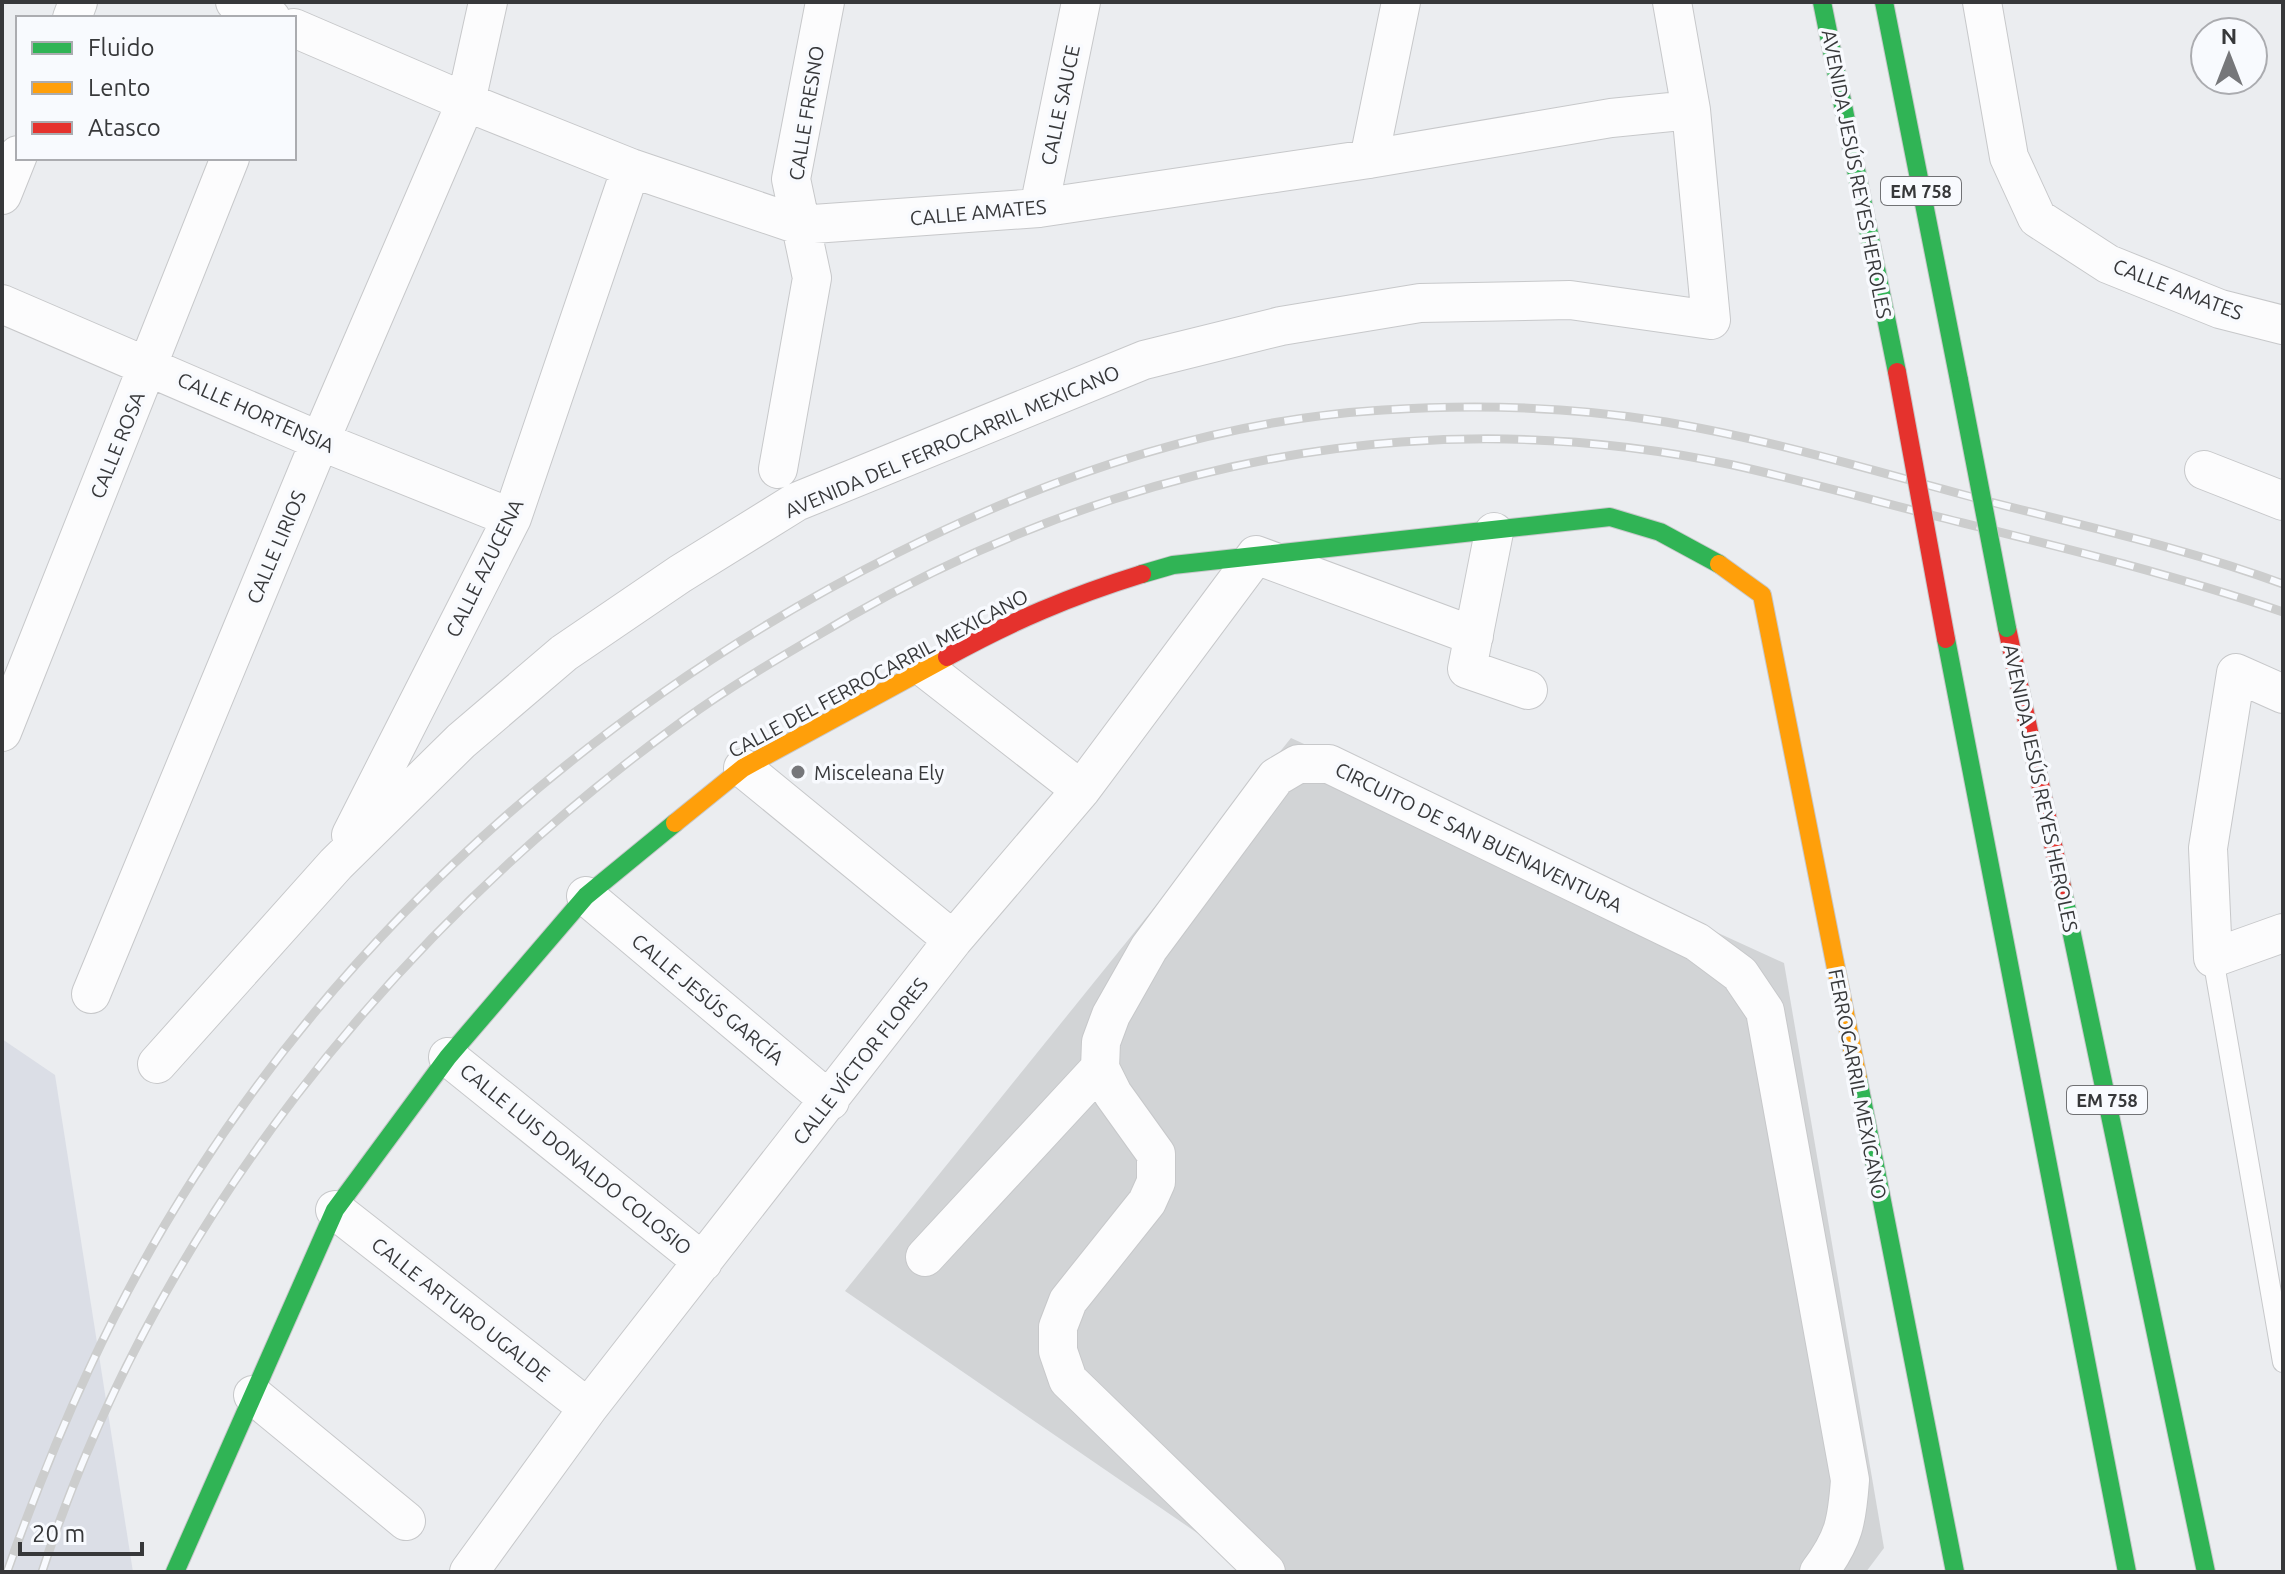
<svg xmlns="http://www.w3.org/2000/svg" width="2285" height="1574" font-family="Ubuntu,sans-serif">
<style>
.built{fill:#dbdee6}
.building{fill:#d2d4d6}
.lines{fill:none;stroke-linecap:round;stroke-linejoin:round}
.lane-casing{stroke:#c7c8ca;stroke-width:22}
.street-casing{stroke:#c7c8ca;stroke-width:40}
.fast-casing{stroke:#c7c8ca;stroke-width:20}
.slow-casing{stroke:#c7c8ca;stroke-width:20}
.jam-casing{stroke:#c7c8ca;stroke-width:20}
.lane{stroke:#fcfcfd;stroke-width:20}
.street{stroke:#fcfcfd;stroke-width:38}
.fast{stroke:#30b455;stroke-width:18}
.slow{stroke:#ff9f0a;stroke-width:18}
.jam{stroke:#e5322d;stroke-width:18}
.rail-casing{stroke:#cccdcd;stroke-width:9}
.rail{stroke:#f8fafe;stroke-width:6;stroke-dasharray:18;stroke-linecap:butt}
.fast-bridge-casing{stroke:#c7c8ca;stroke-width:20;stroke-linecap:butt}
.jam-bridge-casing{stroke:#c7c8ca;stroke-width:20;stroke-linecap:butt}
.fast-bridge{stroke:#30b455;stroke-width:18}
.jam-bridge{stroke:#e5322d;stroke-width:18}
.poi-dot{fill:#76777a;stroke:#f8fafe;stroke-width:3}
.labels{text-anchor:middle;dominant-baseline:central;stroke-width:7;stroke-linejoin:round;paint-order:stroke}
.shield{fill:#f8fafe;stroke:#717275;stroke-width:2}
.shield-label{font-size:18px;font-weight:bold;fill:#37383a}
.street-label{font-size:20px;fill:#37383a;stroke:#f8fafe}
.poi-label{font-size:20px;fill:#37383a;stroke:#f8fafe;text-anchor:start}
</style>
<rect width="100%" height="100%" fill="#ebedf0"/>
<!-- built -->
<path class="built" d="M2 1039 55 1075 133 1572H2Z"/>
<!-- building -->
<path class="building" d="M1291 738 1784 963 1884 1548 1866 1572H1254L845 1291Z"/>
<g class="lines">
<!-- lane casing -->
<g class="lane-casing">
<path id="lane" d="M2213 958 2283 1362"/>
</g>
<!-- street casing -->
<g class="street-casing">
<path id="street" d="M235 2 271 18
M1982 2 2009 157 2037 218 2108 264 2220 309 2283 325
M72 18 78 2
M294 28 466 102 631 168 799 225 1039 208 1369 159 1611 118 1691 110
M1369 159 1401 2
M2 195 18 155
M1039 208 1081 2
M2 304 320 441 512 518
M778 469 812 278 791 179 825 2
M2204 470 2283 501
M1494 532 1467 669 1528 690
M926 669 1081 790
M2283 694 2236 673 2208 848 2213 958 2283 933
M2 732 230 158
M743 768 953 940
M351 835 512 518 631 168
M586 896 830 1101
M91 994 320 441 466 102 488 2
M448 1057 703 1262
M157 1064 336 864 461 741 564 653 680 574 796 502 1144 360 1281 326 1420 303 1570 300 1711 320 1691 110 1672 2
M335 1210 588 1408
M925 1257 1100 1068
M253 1395 406 1521
M469 1572 588 1408 953 940 1081 790 1256 555 1474 636
M1266 1572 1068 1380 1058 1351V1327L1068 1301 1147 1202 1156 1182V1154L1113 1094 1100 1068 1101 1042 1111 1015 1149 948 1276 777 1298 764H1329L1697 942 1740 974 1765 1011 1850 1480C1847 1521 1844 1539 1819 1572"/>
</g>
<!-- fast casing -->
<g class="fast-casing">
<path id="fast" d="M1822 2 1897 372
M1884 2 1959 380
M1142 574 1173 565 1610 517 1660 532 1719 564
M1946 639 2127 1572
M2062 887 2206 1572
M1858 1079 1955 1572
M175 1572 335 1210 448 1057 586 896 675 823"/>
</g>
<!-- slow casing -->
<g class="slow-casing">
<path id="slow" d="M1719 564 1762 595 1858 1079
M675 823 743 768 947 657"/>
</g>
<!-- jam casing -->
<g class="jam-casing">
<path id="jam" d="M2007 628 2062 887
M947 657C1012 621 1071 596 1142 574"/>
</g>
<!-- lane -->
<use href="#lane" class="lane"/>
<!-- street -->
<use href="#street" class="street"/>
<!-- fast -->
<use href="#fast" class="fast"/>
<!-- slow -->
<use href="#slow" class="slow"/>
<!-- jam -->
<use href="#jam" class="jam"/>
<!-- rail casing -->
<g class="rail-casing">
<path id="rail" d="M7 1572C57 1431 114 1302 195 1176 366 909 615 694 897 553 1048 477 1213 420 1383 410 1477 404 1574 407 1666 422 1773 440 1878 472 1983 500 2083 526 2186 548 2283 584
M42 1572C155 1227 392 932 684 720 736 682 793 650 849 617 1016 521 1207 456 1401 442 1510 434 1625 442 1733 465 1800 480 1868 499 1935 516 2052 545 2169 573 2283 612"/>
</g>
<!-- rail -->
<use href="#rail" class="rail"/>
<!-- fast-bridge casing -->
<g class="fast-bridge-casing">
<path id="fast-bridge" d="M1959 380 2007 628"/>
</g>
<!-- jam-bridge casing -->
<g class="jam-bridge-casing">
<path id="jam-bridge" d="M1897 372 1946 639"/>
</g>
<!-- fast-bridge -->
<use href="#fast-bridge" class="fast-bridge"/>
<!-- jam-bridge -->
<use href="#jam-bridge" class="jam-bridge"/>
</g>
<!-- markers -->
<circle class="poi-dot" cx="798" cy="772" r="8"/>
<g class="labels">
<!-- shield labels -->
<g class="shield">
<rect x="1881" y="177" width="80" height="28" rx="6"/>
<rect x="2067" y="1086" width="80" height="28" rx="6"/>
</g>
<g class="shield-label">
<text x="1921" y="191">EM 758</text>
<text x="2107" y="1100">EM 758</text>
</g>
<!-- street labels -->
<g class="street-label">
<text transform="translate(1060 105) rotate(-78)">CALLE SAUCE</text>
<text transform="translate(806 113) rotate(-81)">CALLE FRESNO</text>
<text transform="translate(1857 174) rotate(79)">AVENIDA JESÚS REYES HEROLES</text>
<text transform="translate(978 212) rotate(-5)">CALLE AMATES</text>
<text transform="translate(2178 289) rotate(21)">CALLE AMATES</text>
<text transform="translate(256 412) rotate(24)">CALLE HORTENSIA</text>
<text transform="translate(952 441) rotate(-23)">AVENIDA DEL FERROCARRIL MEXICANO</text>
<text transform="translate(117 445) rotate(-68)">CALLE ROSA</text>
<text transform="translate(276 547) rotate(-67)">CALLE LIRIOS</text>
<text transform="translate(484 568) rotate(-64)">CALLE AZUCENA</text>
<text transform="translate(878 673) rotate(-28)">CALLE DEL FERROCARRIL MEXICANO</text>
<text transform="translate(2041 788) rotate(78)">AVENIDA JESÚS REYES HEROLES</text>
<text transform="translate(1479 837) rotate(26)">CIRCUITO DE SAN BUENAVENTURA</text>
<text transform="translate(708 999) rotate(40)">CALLE JESÚS GARCÍA</text>
<text transform="translate(860 1061) rotate(-52)">CALLE VÍCTOR FLORES</text>
<text transform="translate(1858 1084) rotate(79)">FERROCARRIL MEXICANO</text>
<text transform="translate(576 1159) rotate(39)">CALLE LUIS DONALDO COLOSIO</text>
<text transform="translate(461 1309) rotate(38)">CALLE ARTURO UGALDE</text>
</g>
<!-- poi labels -->
<g class="poi-label">
<text x="814" y="772">Misceleana Ely</text>
</g>
</g>
<!-- border -->
<rect width="2285" height="1574" fill="none" stroke="#37383a" stroke-width="8"/>
<!-- legend -->
<rect x="16" y="16" width="280" height="144" fill="#f8fafe" stroke="#abacb0" stroke-width="2"/>
<rect x="32" y="42" width="40" height="12" fill="#30b455" stroke="#abacb0" stroke-width="2"/>
<text x="88" y="56" font-size="24" fill="#37383a">Fluido</text>
<rect x="32" y="82" width="40" height="12" fill="#ff9f0a" stroke="#abacb0" stroke-width="2"/>
<text x="88" y="96" font-size="24" fill="#37383a">Lento</text>
<rect x="32" y="122" width="40" height="12" fill="#e5322d" stroke="#abacb0" stroke-width="2"/>
<text x="88" y="136" font-size="24" fill="#37383a">Atasco</text>
<!-- north arrow -->
<g transform="translate(2229 56)"><circle r="38" fill="#f8fafe" stroke="#abacb0" stroke-width="2"/>
<path d="M0-6L14 30L0 20L-14 30Z" fill="#76777a"/>
<text y="-12" font-size="22" font-weight="bold" text-anchor="middle" fill="#37383a">N</text>
</g>
<!-- scale -->
<path d="M20 1542v12h122v-12" fill="none" stroke="#37383a" stroke-width="4"/>
<text x="32" y="1542" font-size="24" fill="#37383a" stroke="#f8fafe" stroke-width="6" paint-order="stroke">20 m</text>
</svg>
